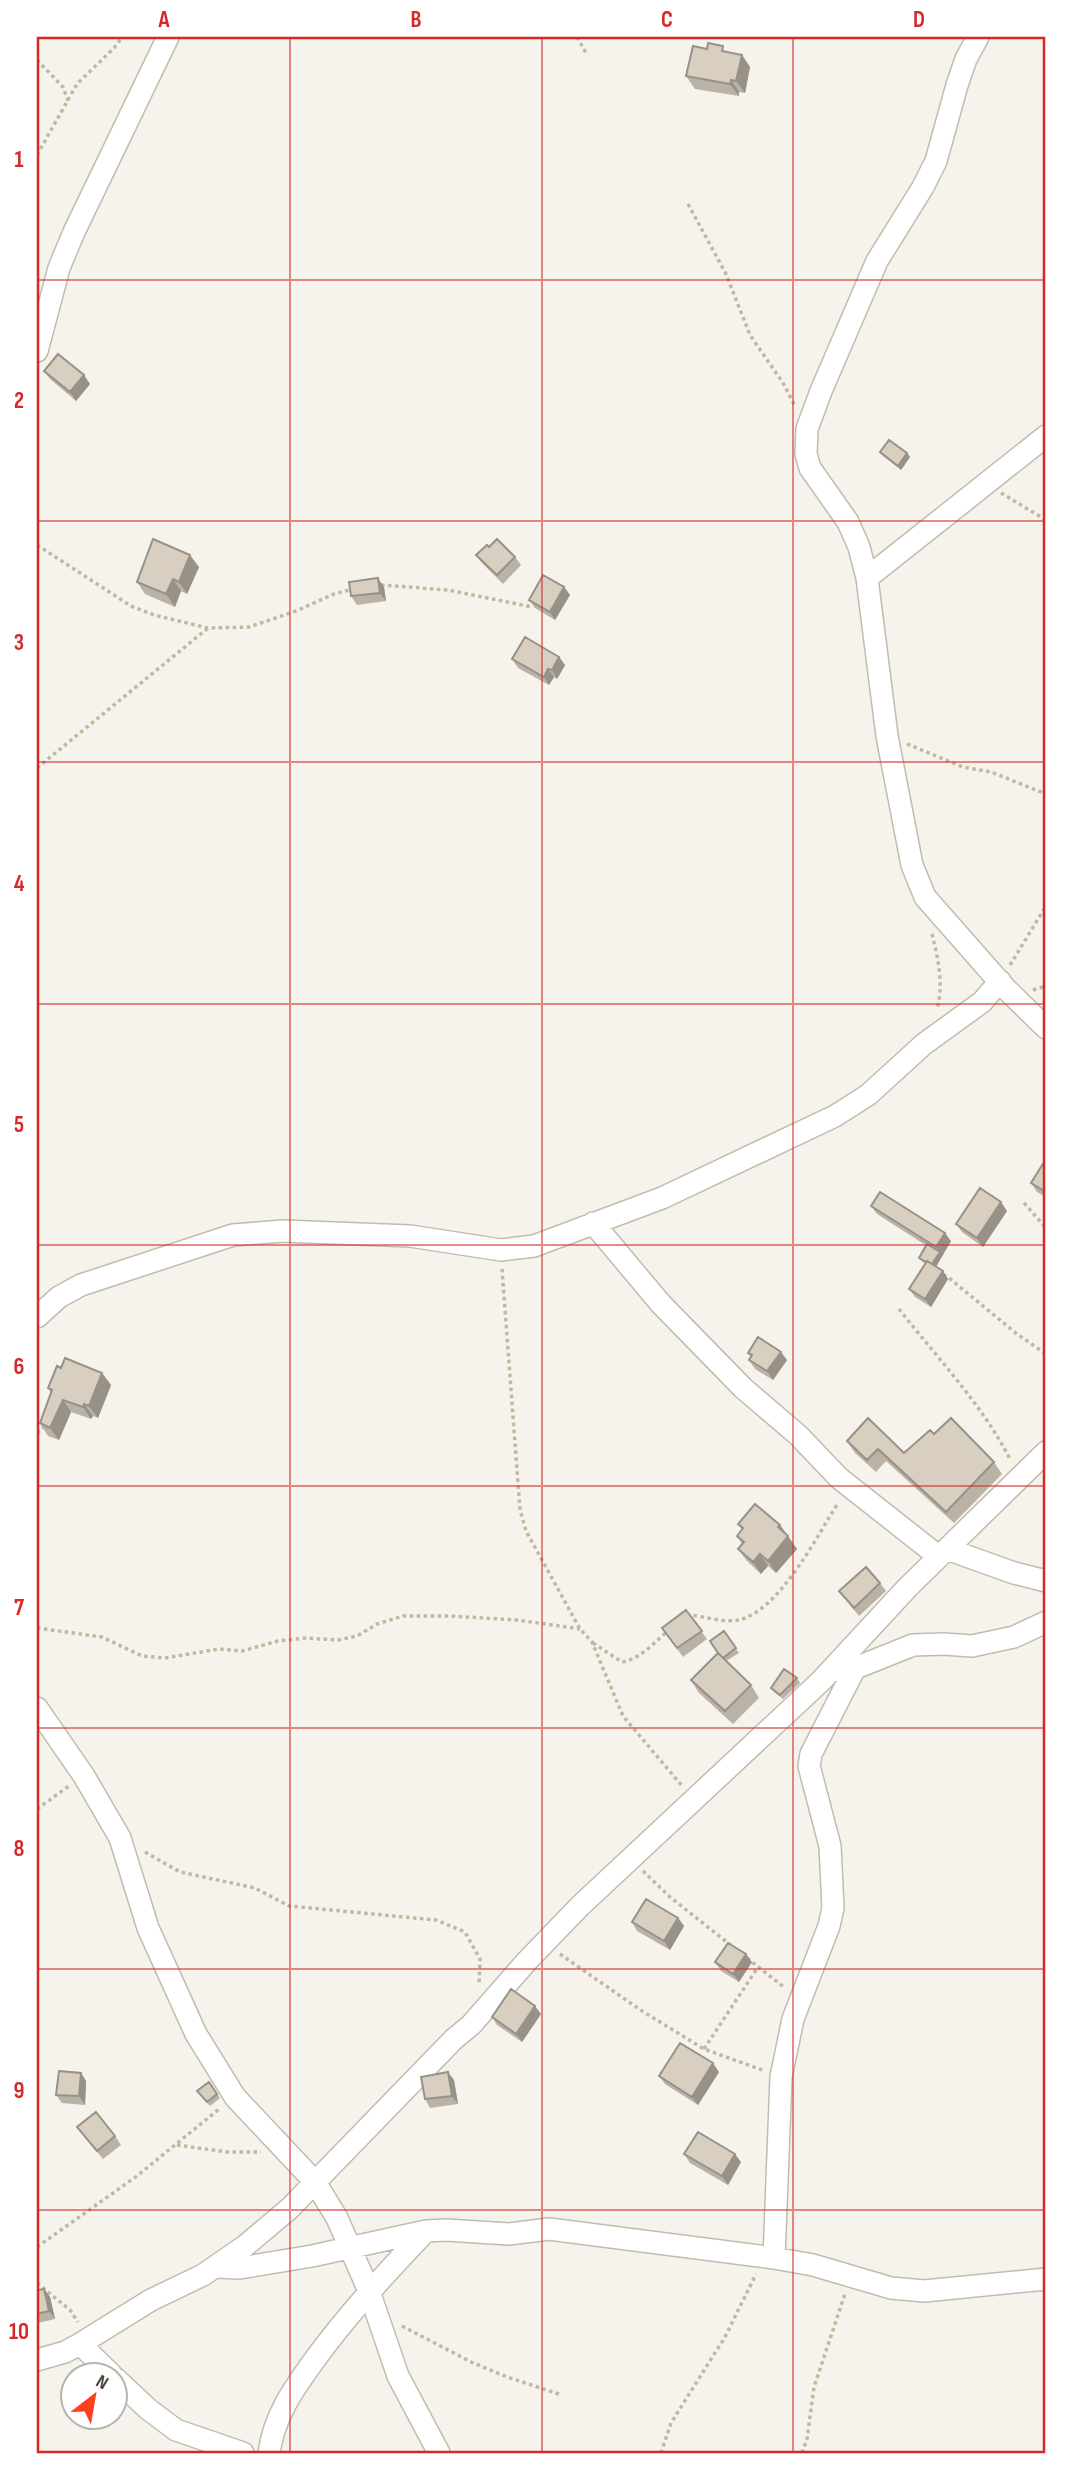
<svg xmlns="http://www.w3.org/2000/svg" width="1083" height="2490" font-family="'Sofia Sans Condensed',sans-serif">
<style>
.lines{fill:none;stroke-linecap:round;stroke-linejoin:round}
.minor-casing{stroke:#c2bbae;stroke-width:24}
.path{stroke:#c4b79f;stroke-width:3.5;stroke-dasharray:3.5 3.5;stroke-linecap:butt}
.minor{stroke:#fff;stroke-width:21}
.wall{fill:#bab2a6}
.shaded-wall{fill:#979187}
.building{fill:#d8cfc1;stroke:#979187;stroke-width:2}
.grid{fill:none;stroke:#d62828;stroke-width:2;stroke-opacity:0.55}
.neatline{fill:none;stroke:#d62828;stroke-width:2.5}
.grid-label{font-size:23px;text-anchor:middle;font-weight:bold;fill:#d62828}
</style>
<rect width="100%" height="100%" fill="#f6f3ec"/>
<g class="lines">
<!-- minor casing -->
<g class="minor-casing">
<path id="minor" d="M978 37 966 59 957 85 936 161 923 187 877 261 821 391 807 429 806 454 810 468 848 522 859 547 867 578 887 736 912 865 925 897 1005 988 1046 1028
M37 351 59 268 74 232 168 37
M867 578 1046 436
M593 1223 661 1304 743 1388 798 1435 839 1478 938 1556
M37 1317 59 1297 81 1285 233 1235 283 1231 410 1236 501 1250 534 1246 662 1198 835 1116 868 1095 924 1044 982 1002 1000 981
M947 1549 1014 1573 1046 1581
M843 1673 913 1645 944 1644 972 1646 1014 1637 1046 1622
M37 1708 84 1776 120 1838 148 1928 196 2034 235 2097 315 2182 337 2218 369 2291 398 2376 439 2453
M774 2258 781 2077 793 2019 829 1926 833 1908 830 1846 809 1766 811 1754 854 1670
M216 2267 240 2268 312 2256 426 2231 446 2230 509 2234 549 2229 774 2258 813 2265 891 2288 924 2291 1046 2279
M80 2344 111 2374
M37 2360 65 2352 80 2344 151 2300 203 2275 245 2246 290 2208 454 2039 471 2025 527 1961 580 1906 821 1681 907 1588 1046 1452
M116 2379 148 2409 176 2430 243 2453
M269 2453C274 2417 292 2391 313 2362 347 2315 386 2273 426 2231"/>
</g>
<!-- path -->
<path class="path" d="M577 37 586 53
M37 60 63 87 68 101
M37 155 77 84 114 48 122 37
M688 204 726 274 750 335 783 383 795 406
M1001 493 1046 520
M37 545 131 606 154 615 208 628 249 627 296 611 334 594 353 589
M381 585 448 590 532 607
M907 744 963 767 991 772 1046 794
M37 768 208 628
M932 934C938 959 944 984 937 1009
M1010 965 1046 906
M1033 990 1046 986
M1024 1203 1046 1228
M502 1269 520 1510 526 1531 580 1629 592 1642 623 1716 683 1787
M943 1275 949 1278 1017 1334 1046 1354
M899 1309C938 1359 982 1404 1011 1461
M37 1433 46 1425
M688 1618 691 1615C705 1617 726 1623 739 1620 780 1610 817 1536 838 1503
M37 1628 102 1637 142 1656 165 1658 219 1649 242 1651 278 1641 306 1638 338 1640 357 1636 377 1624 403 1616H450L517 1620 580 1629
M593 1643 622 1662C642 1658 652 1644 667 1632
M37 1809 69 1786
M145 1852 180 1872 255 1888 289 1906 436 1920 465 1932 480 1959 479 1985
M643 1871 670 1897 733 1947
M560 1954 642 2011 704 2049 765 2071
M747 1958 785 1988
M704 2049 758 1967
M177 2145 227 2152H261
M37 2247 137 2176 219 2109
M37 2283 70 2310 78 2322
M402 2326 471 2362 507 2377 559 2394
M661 2453 671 2423 725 2337 756 2274
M802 2453 807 2439 814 2387 845 2294"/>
<!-- minor -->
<use href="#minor" class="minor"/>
</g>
<!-- wall -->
<path class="wall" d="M707 49 742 55 750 67 745 93 739 92V96L695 89 686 76Z
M44 371 90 384 76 401 50 379Z
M880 452 907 453 910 457 901 470 883 456Z
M489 547 515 557 521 565 503 584 482 563 476 555Z
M199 567 187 594 181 591 175 607 145 594 137 582Z
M384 587 386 601 357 605 351 596Z
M564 587 570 595 555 620 535 608 529 600Z
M559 657 565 665 557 679 554 677 549 685 518 668 512 659Z
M1046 1164V1197L1037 1192 1031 1183Z
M871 1206 951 1241 936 1267 943 1271 948 1279 931 1307 915 1297 909 1289 925 1264 919 1258 927 1246 877 1214Z
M1007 1211 983 1247 962 1232 956 1224Z
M748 1353 787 1360 773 1380 755 1369 749 1360 751 1357Z
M61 1368 102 1373 111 1385 98 1418 93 1416 91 1419 71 1412 59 1440 48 1436 40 1423 51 1393 48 1388Z
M934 1434 994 1462 1002 1474 954 1523 886 1461 876 1472 855 1453 847 1441 904 1453Z
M738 1524 780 1525 797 1549 776 1573 768 1566 761 1574 747 1561 738 1549 742 1544 737 1536 742 1530Z
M880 1583 886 1591 859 1616 839 1591Z
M686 1610 707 1639 683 1657 662 1628Z
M724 1631 739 1653 726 1661 751 1685 759 1698 733 1724 699 1693 691 1680 718 1653Z
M797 1678 800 1683 783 1699 774 1692 771 1688Z
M678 1918 684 1926 670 1950 637 1931 632 1922Z
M715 1962H752L739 1982 721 1971Z
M541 2014 522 2042 497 2025 492 2017Z
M719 2072 698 2105 665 2084 659 2076Z
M81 2073 86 2081 85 2105 62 2103 56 2095Z
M454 2080 458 2104 430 2108 425 2099Z
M209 2082 220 2098 210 2106 197 2091Z
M77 2127 115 2136 121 2145 103 2159Z
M684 2154 741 2162 728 2185 690 2163Z
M44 2289 50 2297 55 2319 38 2323 37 2321V2290Z"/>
<!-- shaded-wall -->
<path class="shaded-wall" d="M742 55 750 67 745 93 736 81Z
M731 80 739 92V96L730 84Z
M84 375 90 384 76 401 70 392Z
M907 453 910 457 901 470 898 466Z
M190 555 199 567 187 594 179 582Z
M378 578 384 587 386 601 380 593Z
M173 579 181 591 175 607 166 594Z
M564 587 570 595 555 620 550 612Z
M559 657 565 665 557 679 552 670Z
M548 669 554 677 549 685 544 677Z
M1001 1202 1007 1211 983 1247 977 1238Z
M945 1233 951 1241 934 1270 931 1266 940 1252 936 1247Z
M943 1271 948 1279 931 1307 925 1299Z
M781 1352 787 1360 773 1380 767 1371Z
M102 1373 111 1385 98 1418 89 1406Z
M63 1400 71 1412 59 1440 50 1428Z
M84 1404 93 1416 91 1419 83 1407Z
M780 1525 797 1549 776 1573 768 1561 778 1527Z
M760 1554 768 1566 761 1574 753 1562Z
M678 1918 684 1926 670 1950 664 1941Z
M746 1954 752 1962 739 1982 733 1974Z
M535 2006 541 2014 522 2042 516 2034Z
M713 2063 719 2072 698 2105 692 2097Z
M448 2072 454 2080 458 2104 452 2096Z
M81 2073 86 2081 85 2105 79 2096Z
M735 2154 741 2162 728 2185 722 2176Z
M44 2289 50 2297 55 2319 49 2311Z"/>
<!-- building -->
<path class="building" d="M708 43 723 46 722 51 742 55 736 81 731 80 730 84 686 76 693 46 707 49Z
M58 354 84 375 70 392 44 371Z
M889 440 907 453 898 466 880 452Z
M153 539 190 555 179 582 173 579 166 594 137 582Z
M497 539 515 557 497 575 476 555 487 545 489 547Z
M543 575 564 587 550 612 529 600Z
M378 578 380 593 351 596 349 582Z
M525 637 559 657 552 670 548 669 544 677 512 659Z
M1044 1162 1046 1164V1192L1031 1183Z
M980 1188 1001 1202 977 1238 956 1224Z
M880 1192 945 1233 936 1247 871 1206Z
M927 1244 940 1252 932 1264 927 1261 926 1262 919 1258Z
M927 1261 943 1271 925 1299 909 1289Z
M758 1337 781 1352 767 1371 749 1360 752 1355 748 1353Z
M65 1358 102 1373 89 1406 84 1404 83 1407 63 1400 50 1428 40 1423 52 1390 48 1388 57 1366 61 1368Z
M868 1418 904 1453 930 1430 934 1434 951 1418 994 1462 946 1512 878 1449 867 1460 847 1441Z
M755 1504 780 1525 778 1527 788 1536 768 1561 760 1554 753 1562 738 1549 744 1542 737 1536 743 1528 738 1524Z
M866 1567 880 1583 854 1608 839 1591Z
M686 1610 702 1631 677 1648 662 1628Z
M724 1631 736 1648 723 1658 718 1653 710 1641Z
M718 1653 751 1685 725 1711 691 1680Z
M784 1669 797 1678 780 1695 771 1688Z
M646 1899 678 1918 664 1941 632 1922Z
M728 1943 746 1954 733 1974 715 1962Z
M511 1989 535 2006 516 2034 492 2017Z
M680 2043 713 2063 692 2097 659 2076Z
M59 2071 81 2073 79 2096 56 2095Z
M448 2072 452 2096 425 2099 421 2077Z
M209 2082 217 2094 207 2102 197 2091Z
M96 2112 115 2136 97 2151 77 2127Z
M698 2132 735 2154 722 2176 684 2154Z
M44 2289 49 2311 37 2314V2290Z"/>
<!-- grid -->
<path class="grid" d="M290 37V2453M542 37V2453M793 37V2453M37 280H1046M37 521H1046M37 762H1046M37 1004H1046M37 1245H1046M37 1486H1046M37 1728H1046M37 1969H1046M37 2210H1046"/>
<!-- border -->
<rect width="1083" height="2490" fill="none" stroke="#ffffff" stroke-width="77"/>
<!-- north arrow -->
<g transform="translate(94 2396) rotate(31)"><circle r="33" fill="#ffffff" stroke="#b7b4b0" stroke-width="2"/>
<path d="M0-5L12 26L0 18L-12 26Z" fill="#fc3f1d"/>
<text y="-10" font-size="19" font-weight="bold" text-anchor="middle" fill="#4b4439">N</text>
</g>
<rect x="38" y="38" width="1006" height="2414" class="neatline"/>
<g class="grid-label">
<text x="164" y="27">A</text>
<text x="416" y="27">B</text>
<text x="667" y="27">C</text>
<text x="919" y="27">D</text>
<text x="19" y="167">1</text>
<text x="19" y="408">2</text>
<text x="19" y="650">3</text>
<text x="19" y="891">4</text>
<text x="19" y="1132">5</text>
<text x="19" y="1374">6</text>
<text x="19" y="1615">7</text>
<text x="19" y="1856">8</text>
<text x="19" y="2098">9</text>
<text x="19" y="2339">10</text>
</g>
</svg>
